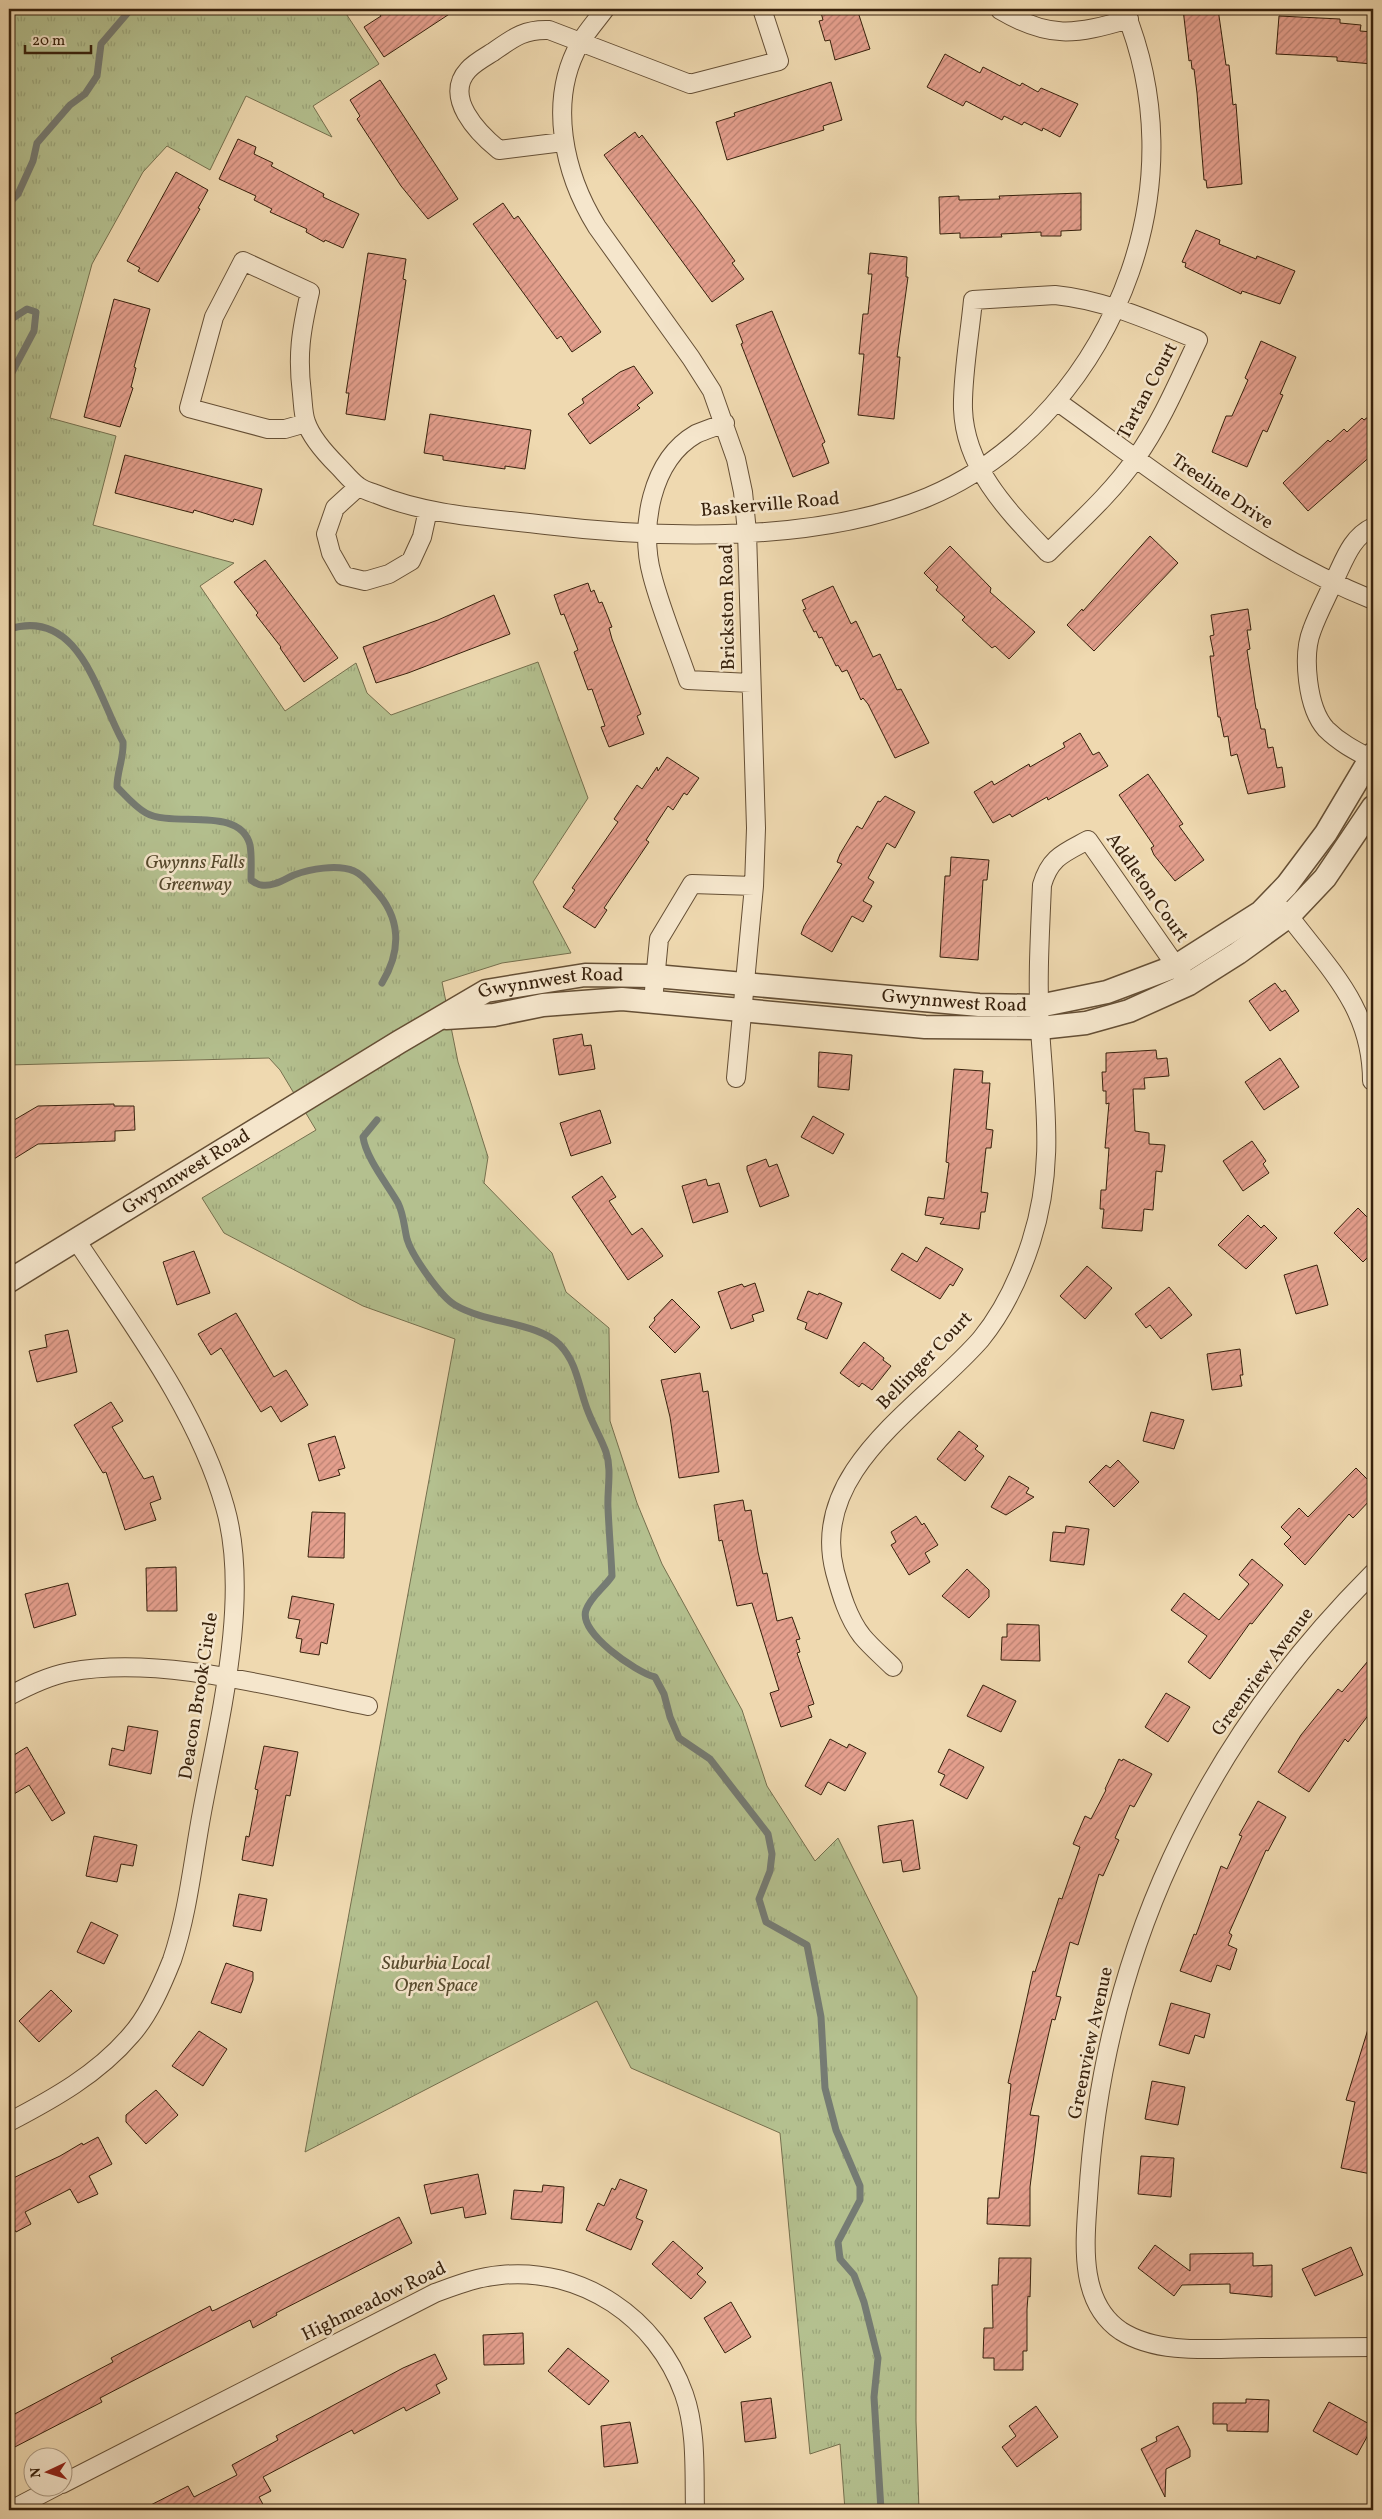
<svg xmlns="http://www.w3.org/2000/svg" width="1382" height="2519" font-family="Vollkorn,serif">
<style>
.park{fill:url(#park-tufts);stroke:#76704e}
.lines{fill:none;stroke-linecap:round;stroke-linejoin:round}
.stream{stroke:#757b73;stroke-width:7}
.building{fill:url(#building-hatch);stroke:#37210c}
.minor-casing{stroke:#654f35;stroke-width:20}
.tertiary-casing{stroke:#654f35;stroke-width:25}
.minor{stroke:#f5e6cc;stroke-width:18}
.tertiary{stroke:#f5e6cc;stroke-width:22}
.labels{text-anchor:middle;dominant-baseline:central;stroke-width:5;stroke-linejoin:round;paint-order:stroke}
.street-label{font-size:19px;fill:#37210c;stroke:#f5e6cc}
.park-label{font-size:19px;font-style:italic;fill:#56492d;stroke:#f5e6cc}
</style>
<defs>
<pattern id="park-tufts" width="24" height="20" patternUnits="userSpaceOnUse" patternTransform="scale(1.25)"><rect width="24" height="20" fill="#b4c08f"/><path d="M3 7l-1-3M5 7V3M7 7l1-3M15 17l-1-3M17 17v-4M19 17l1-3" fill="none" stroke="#9ba57a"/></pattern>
<pattern id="building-hatch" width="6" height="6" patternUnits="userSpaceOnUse" patternTransform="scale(1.25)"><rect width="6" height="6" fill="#e49f8d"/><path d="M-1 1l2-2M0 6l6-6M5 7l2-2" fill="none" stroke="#ba8172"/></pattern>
</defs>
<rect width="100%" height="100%" fill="#efd9b0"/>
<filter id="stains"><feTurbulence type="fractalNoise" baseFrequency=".004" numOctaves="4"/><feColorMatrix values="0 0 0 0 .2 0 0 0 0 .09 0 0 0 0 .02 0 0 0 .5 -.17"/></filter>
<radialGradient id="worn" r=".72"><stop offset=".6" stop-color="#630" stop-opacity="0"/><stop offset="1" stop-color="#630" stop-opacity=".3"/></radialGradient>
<!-- park -->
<path class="park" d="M9 9H343L379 64 313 106 332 137 246 96 210 170 167 146 143 172 92 264 50 418 116 436 93 525 234 563 200 586 285 711 356 663 367 693 391 715 538 662 588 798 533 882 571 953 502 963 442 982 458 1062 488 1157 484 1183 552 1253 566 1292 609 1328 610 1421 637 1503 662 1564 742 1710 767 1786 815 1861 838 1838 917 1997 916 2421 919 2510H845L840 2444 810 2454 780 2133 631 2068 597 2001 305 2152 455 1339 363 1306 224 1233 202 1198 316 1130 280 1070 269 1058 9 1065Z"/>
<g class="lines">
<!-- stream -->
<path class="stream" d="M9 203 18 194 33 161 37 143 70 105 85 94 97 76 101 44 131 9
M9 317 13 318 27 309 36 312 34 331 9 378
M9 629C80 607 97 695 123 742 124 758 117 771 117 787 126 796 135 807 146 813 173 828 240 805 250 845 252 856 251 869 251 880 254 882 258 885 261 885 273 887 283 880 294 875 310 869 337 864 354 871 362 874 369 883 374 889 401 917 402 950 382 983
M377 1120 363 1137C366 1158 387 1184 398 1203 404 1215 404 1227 407 1239 412 1256 441 1297 455 1305 487 1324 538 1322 560 1345 576 1362 578 1382 585 1403 590 1420 600 1435 606 1452 612 1470 607 1490 608 1508 609 1531 611 1554 612 1576 604 1588 591 1596 586 1610 578 1633 636 1672 655 1677L664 1694 670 1717 679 1738 710 1759 768 1834 772 1854 770 1871 759 1899 766 1922 807 1945 821 2017 825 2088 836 2130 860 2186V2200L838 2242 840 2259 854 2275 864 2302 878 2358 874 2397 881 2510"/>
</g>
<!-- building -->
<path class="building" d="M376 9H457L384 57 364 27 381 16Z
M820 9H857L870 49 835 60 830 40 825 41 819 21 823 20Z
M1183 9H1218L1226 65H1229L1233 105 1236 104 1242 184 1207 188 1206 180H1204L1197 93 1194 69H1192L1191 60 1189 61Z
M1279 16 1340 19V23L1361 25 1360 31 1373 32V64L1337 61V57L1276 54Z
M945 54 980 73 983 67 1020 86 1022 83 1038 92 1041 88 1078 104 1060 137 1043 128 1042 131 1024 122 1022 125 1004 116 1002 120 966 101 963 106 927 87Z
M380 80 458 199 428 219 401 186 357 119 360 116 350 100Z
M831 82 842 120 823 126 824 130 727 160 716 122 735 116 734 113Z
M635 132 639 138 642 135 699 211 735 261 732 263 744 279 712 302 604 155Z
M238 139 256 147 254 154 273 163 271 166 324 194 323 197 359 214 343 248 325 240 324 242 306 232 307 229 270 212 272 209 254 200 256 196 219 179Z
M176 172 208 190 198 208 200 209 158 282 138 271 140 268 127 261Z
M1081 193V230L1061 231V236H1041V232L1001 234 1002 237 960 238V233L940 234 939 197 959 196V200L1000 199 999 196Z
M503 203 514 219 518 216 601 332 572 352 561 336 557 339 473 224Z
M1196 230 1220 240 1219 244 1256 259 1257 256 1295 271 1280 304 1242 291 1241 294 1185 267 1186 263 1182 262Z
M368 253 406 259 403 279 406 280 385 420 346 414 349 393H346Z
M870 253 907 257 906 277H908L897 357H900L894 419 858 415 864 354H859L863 314H868L872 274H868Z
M114 299 150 309 134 367 136 368 131 387 133 388 120 427 84 417Z
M772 311 825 442 822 444 829 463 793 477 741 344 743 343 736 325Z
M1261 341 1296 357 1280 394 1283 395 1267 432 1263 430 1247 467 1212 452 1226 416H1232L1248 380 1245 378Z
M634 366 653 393 637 405 640 408 590 444 568 414 584 403 582 399 620 372Z
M1373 413V454L1308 511 1283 483 1328 440 1330 442 1344 429 1347 432 1362 418 1364 420Z
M430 414 531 430 525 469 505 466V469L443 460V456L424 453Z
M125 455 262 489 253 525 234 519 233 522 194 510 193 513 115 493Z
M1150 536 1178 563 1094 651 1067 625 1082 609 1083 611Z
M950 546 991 588 990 592 1035 632 1009 659 995 646 992 648 962 620 965 617 936 590 938 587 924 573Z
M265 560 338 658 304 682 280 648 281 647 256 615 258 613 234 582Z
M588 583 591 592 594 590 599 603 602 602 612 627 609 628 612 639 641 714 637 716 644 734 609 747 601 727 605 726 592 689 588 690 574 652 578 650 564 614 561 615 554 595Z
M833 586 851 624 856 621 873 657 880 654 897 690 901 689 929 743 895 758 868 704 863 698 861 700 847 670 842 672 838 665 836 666 822 637 819 638 816 631 814 632 803 610 806 609 802 600Z
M494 595 510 634 408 673 376 683 363 647 438 620Z
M1248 609 1251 630H1247L1250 649 1247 650 1256 709H1257L1261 729H1265L1268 748 1273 747 1277 768 1282 767 1285 787 1248 794 1237 754 1231 756 1228 736 1224 737 1220 717H1218L1210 656H1214L1210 636 1214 635 1211 615Z
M1080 733 1093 755 1099 752 1108 766 1048 800 1047 797 1012 817 1010 814 993 823 974 792 992 781 994 785 1029 764 1030 767 1065 747 1063 743Z
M667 757 699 778 687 795 684 793 673 810 668 806 646 840 649 842 604 908 607 910 595 928 563 907 575 890 572 888 618 822 614 819 637 785 642 789 657 767 658 771Z
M1148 774 1183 824 1179 826 1204 860 1175 881 1154 855 1151 848 1154 846 1119 795Z
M885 796 915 812 895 848 887 843 868 878 874 882 863 901 872 906 863 922 852 916 832 952 801 934 804 926 842 864 837 862 840 854 857 826 862 829 878 801 880 802Z
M951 857 989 860 987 880H983L978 960 940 957 945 876H950Z
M1275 983 1282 992 1285 990 1299 1011 1270 1031 1249 1001Z
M582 1034 584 1046 591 1045 595 1069 559 1075 553 1039Z
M1156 1050 1157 1059 1167 1058 1169 1076 1144 1078 1145 1089H1133L1135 1131 1149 1133V1144L1165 1145 1162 1172 1156 1171 1153 1210 1144 1209 1142 1231 1102 1228 1104 1209H1100L1101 1190H1106L1109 1148H1105L1109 1103 1106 1104V1091H1103L1102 1072H1106V1053Z
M819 1052 852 1055 849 1090 818 1087Z
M1280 1058 1299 1087 1264 1110 1245 1082Z
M954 1069 983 1071 982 1083H990L986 1129 993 1130 991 1148H986L981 1192 988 1193 985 1212H981L979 1229 940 1224 944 1218 925 1215 928 1197 944 1199 949 1163 946 1162Z
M114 1104V1106H134L135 1130 115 1131V1141L38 1144 9 1162V1123L38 1106Z
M600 1110 611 1143 571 1156 560 1123Z
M813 1116 844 1134 833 1154 801 1137Z
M1252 1141 1266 1161 1263 1164 1269 1173 1243 1191 1223 1161Z
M766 1159 769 1167 777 1164 789 1196 760 1207 747 1170V1166Z
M602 1176 616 1197 609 1201 632 1235 642 1228 663 1256 628 1280 572 1197Z
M706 1179 708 1186 719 1183 728 1212 693 1223 682 1186Z
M1358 1208 1373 1223V1252L1363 1262 1334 1233Z
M1248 1215 1261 1228 1264 1225 1277 1238 1246 1269 1218 1245Z
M926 1247 963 1269 953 1286 950 1284 940 1299 891 1270 902 1253 917 1262Z
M194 1251 210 1293 177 1305 163 1262Z
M1317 1265 1328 1305 1296 1314 1284 1275Z
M1087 1266 1112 1288 1085 1319 1060 1296Z
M755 1283 764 1311 752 1315 754 1321 731 1329 718 1292 742 1284 744 1287Z
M1169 1287 1192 1315 1161 1339 1150 1325 1146 1328 1135 1314Z
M808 1291 818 1295 819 1293 842 1303 827 1339 805 1329 807 1323 797 1319Z
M672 1299 700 1327 675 1353 649 1327 655 1320 654 1318Z
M236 1313 274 1377 286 1370 308 1405 281 1422 271 1406 261 1412 221 1348 211 1355 198 1334Z
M68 1330 77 1372 37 1382 29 1351 47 1347 45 1335Z
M864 1342 884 1358 883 1360 891 1366 872 1390 862 1383 859 1387 840 1373Z
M1240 1349 1243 1375H1240L1242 1386 1212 1390 1207 1354Z
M700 1373 703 1392 708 1391 719 1472 679 1478 670 1417 661 1380Z
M111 1402 123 1421 112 1427 144 1479 153 1476 161 1499 150 1503 156 1520 125 1530 106 1472 103 1473 74 1425Z
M1151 1412 1184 1420 1174 1449 1143 1441Z
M959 1431 978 1446 975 1449 984 1456 965 1481 937 1459Z
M335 1436 345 1468 338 1470 340 1475 319 1481 308 1444Z
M1118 1460 1139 1482 1114 1507 1089 1482 1106 1465 1110 1468Z
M1356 1468 1373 1485V1497L1353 1518 1349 1514 1305 1565 1284 1544 1291 1537 1281 1527 1299 1508 1308 1517Z
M1009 1476 1029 1488 1026 1493 1034 1497 1006 1515 991 1507Z
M743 1500 745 1511 751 1510 758 1552 763 1574 767 1573 777 1621 792 1617 800 1639 796 1640 800 1652 797 1653 814 1704 808 1706 812 1717 781 1727 770 1693 779 1690 752 1603 737 1606 722 1540 719 1541 714 1505Z
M312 1512 345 1513 344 1558 308 1557Z
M916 1516 922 1525 924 1523 938 1545 925 1553 930 1562 909 1575 891 1545 896 1542 891 1532Z
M1066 1526 1089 1529 1084 1565 1050 1561 1053 1532 1065 1533Z
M1252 1559 1283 1585 1252 1624 1250 1623 1210 1679 1188 1662 1207 1636 1171 1610 1184 1593 1219 1620 1249 1584 1239 1575Z
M176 1567 177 1611H147L146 1568Z
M967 1569 989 1590V1597L969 1618 942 1596Z
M68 1583 76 1615 34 1628 25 1594Z
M292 1596 334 1604 327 1644 321 1642 319 1655 300 1652 302 1639 296 1638 300 1620 288 1618Z
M1007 1624 1039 1625 1040 1661 1001 1660 1002 1637H1007Z
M1373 1655V1709L1348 1742 1345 1739 1309 1792 1278 1772 1301 1735 1338 1689 1342 1692Z
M983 1685 1016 1701 1001 1732 967 1716Z
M1166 1693 1190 1707 1168 1742 1145 1727Z
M128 1726 158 1731 151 1774 109 1765 112 1748 124 1751Z
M830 1739 847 1748 849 1744 866 1753 845 1791 828 1782 821 1795 805 1786Z
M264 1746 298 1752 290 1796 286 1795 273 1866 242 1860 246 1836 249 1837 258 1790 255 1789Z
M27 1747 65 1813 52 1821 29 1785 9 1797V1758Z
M949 1749 984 1767 967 1799 940 1785 945 1775 938 1772Z
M1119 1759 1122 1761 1123 1759 1152 1774 1134 1807 1130 1805 1115 1838 1119 1840 1103 1876 1099 1874 1078 1945 1070 1942 1056 1996 1061 1997 1055 2020 1052 2019 1030 2115 1039 2116 1030 2187V2226L987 2224 988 2198H999L1011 2084 1008 2083 1033 1971 1035 1972 1059 1898 1062 1899 1080 1847 1073 1844 1085 1816 1091 1819 1106 1790 1105 1789Z
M1258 1801 1286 1817 1268 1851 1266 1850 1229 1933 1232 1935 1228 1945 1237 1949 1230 1970 1217 1965 1211 1982 1180 1971 1194 1934 1196 1935 1221 1866 1227 1869 1242 1836 1239 1835Z
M913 1820 920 1869 903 1872 901 1860 883 1863 878 1826Z
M94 1836 137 1845 133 1866 121 1864 117 1882 86 1876Z
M239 1894 267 1899 261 1931 233 1926Z
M91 1922 118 1935 104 1964 77 1952Z
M226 1963 253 1972V1980L241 2013 211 2003Z
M51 1990 72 2011 39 2042 19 2021Z
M1171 2003 1210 2014 1204 2038 1195 2035 1189 2054 1159 2045Z
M1369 2026H1373V2165L1371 2174 1341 2168 1355 2102 1346 2100Z
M199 2031 227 2049 203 2086 172 2066Z
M1152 2081 1185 2087 1178 2125 1145 2119Z
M156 2090 178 2115 146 2144 126 2122V2115Z
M98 2137 112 2164 89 2176 98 2194 78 2203 70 2189 25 2212 31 2224 16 2232 9 2220V2180L60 2156 82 2143 83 2145Z
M1141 2156 1174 2158 1171 2197 1138 2194Z
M478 2174 486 2214 465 2218 463 2207 431 2214 424 2185Z
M620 2179 647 2190 636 2218 643 2221 631 2250 586 2230 598 2203 604 2206 612 2188 615 2190Z
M543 2185 564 2187 562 2223 511 2219 514 2190 542 2192Z
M399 2217 412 2243 276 2313 277 2315 253 2328 250 2320 100 2398 102 2402 9 2450V2417L113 2362 111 2358 210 2306 212 2311 215 2310Z
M673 2241 703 2268 697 2274 706 2282 691 2299 652 2264Z
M1155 2245 1190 2271V2254L1253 2253V2266L1272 2265V2297L1230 2293V2284L1182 2285 1174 2296 1138 2268Z
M1351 2247 1363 2275 1315 2296 1302 2269Z
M999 2258H1031L1030 2297 1028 2296 1027 2309V2351H1023V2370H994V2358H983L984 2328H993L992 2285H998Z
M731 2302 751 2337 725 2353 704 2318Z
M523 2333 524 2364 484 2365 483 2335Z
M568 2348 609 2381 589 2405 548 2371Z
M435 2354 447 2379 436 2385 440 2393 406 2411 404 2407 354 2434 352 2430 263 2477 271 2491 259 2497 266 2510H141L188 2486 194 2497 237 2475 232 2465 278 2440 276 2436 403 2368Z
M771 2398 776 2438 745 2442 741 2402Z
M1246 2399 1269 2400 1268 2432 1227 2431V2424H1213V2403H1246Z
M1329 2402 1373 2426 1357 2455 1313 2431Z
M1036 2406 1058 2437 1017 2467 1002 2447 1016 2436 1009 2426Z
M630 2422 638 2463 604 2467 601 2426Z
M1178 2426 1190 2450V2457L1166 2469 1165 2497 1141 2449 1157 2441 1156 2437Z"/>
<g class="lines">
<!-- minor casing -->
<g class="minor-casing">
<path id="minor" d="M605 9C597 20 587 31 580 43 547 101 564 174 597 227L691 358 712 391 736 459 743 492 747 532 756 828 754 886 736 1078
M1001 9 1000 10C1049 39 1075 35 1129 19
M563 142 499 150C478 133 443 97 468 70 474 63 485 57 493 52 513 38 524 29 549 30L690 84 779 61 762 9
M1055 295C1105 300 1151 321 1198 340 1179 380 1162 421 1136 458 1112 493 1078 523 1048 553 1010 513 965 469 963 409 962 377 970 333 973 300Z
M1058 402C1160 475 1256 553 1373 600
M306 423 285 429H268L189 408 214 317 243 261 310 292C301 331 297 355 302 394 303 403 303 414 306 422 311 437 327 455 338 466 344 472 351 481 358 486 363 490 370 492 376 494 429 516 490 518 546 525 663 539 818 543 928 497 1025 456 1096 369 1130 272 1160 186 1159 94 1124 9
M725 423C715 427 705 430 696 434 651 460 639 528 652 575 661 610 676 645 688 680L751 683
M358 487 335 508 326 534 331 553 344 576 365 581 389 574 411 561 422 537 428 510
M1373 527C1351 537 1344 561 1334 581 1327 597 1318 613 1312 630 1302 655 1307 708 1326 729 1340 743 1356 751 1373 760
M1280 908 1289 916C1330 970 1372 1009 1372 1081
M653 1001 659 939 692 884 754 886
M1373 1573C1202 1744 1102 1955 1088 2198 1085 2242 1078 2302 1121 2331 1160 2356 1218 2348 1262 2348 1299 2348 1336 2347 1373 2347
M893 1667C883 1657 871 1647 862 1636 848 1618 841 1594 835 1572 808 1470 924 1405 981 1339 1003 1312 1020 1276 1031 1242 1055 1168 1045 1105 1040 1029 1037 981 1040 933 1042 885 1050 857 1064 853 1088 840L1183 976
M9 1696C28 1686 48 1676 69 1672 161 1655 276 1688 368 1706
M9 2122C53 2099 98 2074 131 2035 149 2015 162 1985 172 1960 188 1913 193 1860 202 1812 219 1720 251 1598 225 1507 198 1411 131 1323 76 1240
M62 2484 435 2293C457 2285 477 2277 501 2275 582 2267 657 2318 684 2394 697 2431 694 2472 695 2510
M11 2510 57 2486"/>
</g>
<!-- tertiary casing -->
<g class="tertiary-casing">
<g id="tertiary">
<path d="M446 1018 494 1015 543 1005 622 999 925 1027 1040 1028 1086 1023 1129 1011 1189 984 1238 953 1289 916 1325 878 1373 807"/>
<path id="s1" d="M9 1281 399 1042 486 991 585 975 655 976 979 1005 1039 1006 1107 992 1176 966 1261 912 1287 885 1326 833 1373 754"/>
</g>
</g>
<!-- minor -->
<use href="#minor" class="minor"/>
<!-- tertiary -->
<use href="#tertiary" class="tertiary"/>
</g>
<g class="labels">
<!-- street labels -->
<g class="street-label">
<text transform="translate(1148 391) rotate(-62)">Tartan Court</text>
<text transform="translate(1222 492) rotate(34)">Treeline Drive</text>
<text transform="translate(770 505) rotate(-5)">Baskerville Road</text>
<text transform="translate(728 607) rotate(-91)">Brickston Road</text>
<text transform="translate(1147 888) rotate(55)">Addleton Court</text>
<text stroke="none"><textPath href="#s1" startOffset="624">Gwynnwest Road</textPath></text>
<text stroke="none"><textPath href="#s1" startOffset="1029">Gwynnwest Road</textPath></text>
<text stroke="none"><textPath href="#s1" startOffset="208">Gwynnwest Road</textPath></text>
<text transform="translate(925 1361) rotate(-46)">Bellinger Court</text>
<text transform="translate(1263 1672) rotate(-53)">Greenview Avenue</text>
<text transform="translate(199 1696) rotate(-81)">Deacon Brook Circle</text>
<text transform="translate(1091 2043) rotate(-78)">Greenview Avenue</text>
<text transform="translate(374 2302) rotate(-26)">Highmeadow Road</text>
</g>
<!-- park labels -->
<g class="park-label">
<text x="195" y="863">Gwynns Falls<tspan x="195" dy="22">Greenway</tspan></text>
<text x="436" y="1964">Suburbia Local<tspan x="436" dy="22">Open Space</tspan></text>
</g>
</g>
<!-- margin -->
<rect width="1382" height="2519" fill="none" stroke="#efd9b0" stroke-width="30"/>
<rect x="10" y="10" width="1362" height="2499" fill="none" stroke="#37210c" stroke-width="2.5"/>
<rect x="15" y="15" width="1352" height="2489" fill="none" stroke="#37210c"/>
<!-- north arrow -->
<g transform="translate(48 2472) rotate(266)"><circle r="24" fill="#f5e6cc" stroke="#a9977f"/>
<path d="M0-4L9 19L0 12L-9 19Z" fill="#8f2418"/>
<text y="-8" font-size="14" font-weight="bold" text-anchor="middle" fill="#37210c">N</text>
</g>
<!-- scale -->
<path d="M25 45v8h66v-8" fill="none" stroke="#37210c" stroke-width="2.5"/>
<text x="32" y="45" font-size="15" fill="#37210c" stroke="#f5e6cc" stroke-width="4" paint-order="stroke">20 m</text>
<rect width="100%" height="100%" filter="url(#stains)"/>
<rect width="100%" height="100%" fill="url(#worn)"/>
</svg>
